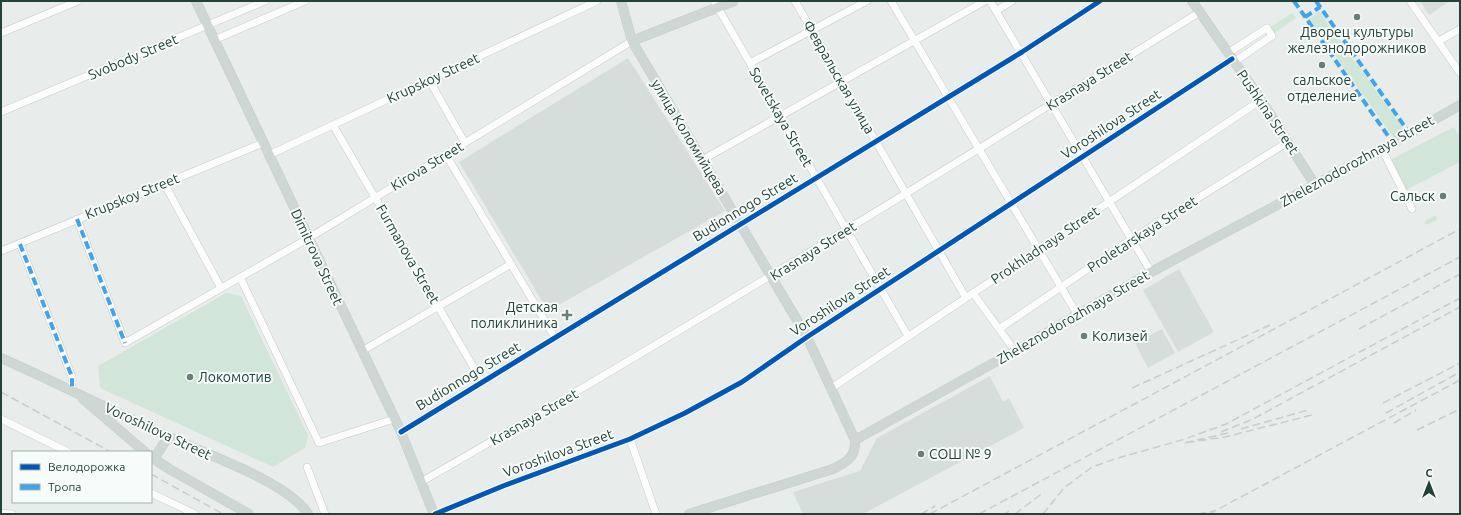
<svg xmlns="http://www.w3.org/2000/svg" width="1461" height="515" font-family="Ubuntu,sans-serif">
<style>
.built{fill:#d6dedb}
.green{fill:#d1e6d8}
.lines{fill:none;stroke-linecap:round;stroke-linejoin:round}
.minor-casing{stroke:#c5cac8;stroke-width:8}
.major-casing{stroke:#c3ccc9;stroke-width:10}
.minor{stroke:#fcfcfc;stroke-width:7}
.major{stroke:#cfd7d5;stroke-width:9}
.rail{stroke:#c9cdcc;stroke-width:1.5;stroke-dasharray:8 4;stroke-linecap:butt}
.quiet{stroke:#3ea4ec;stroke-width:4;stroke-dasharray:8 4;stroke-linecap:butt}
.cycleway-casing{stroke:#f7fbf9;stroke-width:8}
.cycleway{stroke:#0057b8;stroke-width:5}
.poi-dot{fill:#697e78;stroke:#f7fbf9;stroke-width:1.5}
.labels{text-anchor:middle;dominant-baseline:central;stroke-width:4;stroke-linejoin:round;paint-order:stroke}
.poi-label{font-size:14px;fill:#24423a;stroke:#f7fbf9;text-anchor:start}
.street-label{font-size:14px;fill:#24423a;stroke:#f7fbf9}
</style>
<rect width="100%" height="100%" fill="#e8edeb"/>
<!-- built -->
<path class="built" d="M1420 1H1450L1429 15Z
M628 58 725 211 548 311 459 162Z
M1179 269 1214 332 1178 352 1143 290Z
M1162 329 1175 353 1148 368 1135 343Z
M990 376 1003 402 1009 398 1024 428 863 514H803L793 492 860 471 877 438Z"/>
<!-- green -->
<path class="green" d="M1319 11 1405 131 1394 138 1309 19Z
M1292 13 1296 18 1273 34 1269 28Z
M1454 127 1460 138V162L1406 190 1390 160Z
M1434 216H1436L1437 220 1426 225 1425 221Z
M226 293 241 296 308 435 305 448 273 467 100 388 98 366Z"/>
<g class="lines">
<!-- minor casing -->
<g class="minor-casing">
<path id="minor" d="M714 1 908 336
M795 1 966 298
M891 1 1077 314
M990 1 1151 272
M1410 1 1460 73
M996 11 1012 1
M1 33 78 1
M214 40 305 1
M1439 41 1460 29
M1228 53 1267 28 1272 36 1234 62
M750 63 867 1
M429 80 465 143
M1 112 265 1
M333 125 482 382
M1382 149 1412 209
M269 155 597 1
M446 155 555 338
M702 160 985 1
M164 183 221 288
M77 219 125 343 309 238 632 41
M20 244 72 377V390
M1 251 263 143
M240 277 319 443 394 419
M973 293 1015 351
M999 329 1132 239 1288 142
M362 351 511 264
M830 389 1261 100
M1 419 68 452
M401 432 1022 52 1100 1
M630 439 656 514
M307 467 325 514
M421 482C684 331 942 172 1200 12
M151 493 195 514
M1 513 12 514
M435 514 503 486 630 439 685 413 742 382 807 337 1232 59"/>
</g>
<!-- major casing -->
<g class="major-casing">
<path id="major" d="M196 1 401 432 434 514
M621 1 632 41 807 337 855 440
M1192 1 1261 100 1315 185
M632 41 734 1
M1 358C58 383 112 411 169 437 205 454 288 482 308 514
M83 399 145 452
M151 457 171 470 249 514
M154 459 168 437
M689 514 833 469C847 462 856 457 855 440L1015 351 1151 272 1382 149 1460 105"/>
</g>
<!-- minor -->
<use href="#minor" class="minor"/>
<!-- major -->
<use href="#major" class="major"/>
<!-- rail -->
<path class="rail" d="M1359 329 1460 274
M1132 388 1270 325
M1 392 111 452
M1383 403 1460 363
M1386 413 1460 372
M1394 423 1416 410
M1241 429 1308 410
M1417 430 1460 409
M1221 432 1253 419 1460 307
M1228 433 1184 443 1225 437 1312 415
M151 474 223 514
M921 514 935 506
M930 514 1460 229
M979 514 1460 257
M1005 514 1009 511
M1015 514 1044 492
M1043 514 1064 488 1092 467 1118 458 1185 439 1226 424 1460 298
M1198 514 1214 511
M1209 514 1460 380"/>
<!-- quiet -->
<path class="quiet" d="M1294 1 1393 143
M1316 1 1410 134
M1305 17 1320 7
M77 219 125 343
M20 244 72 377V390"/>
<!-- cycleway casing -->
<g class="cycleway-casing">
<path id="cycleway" d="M401 432 1022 52 1100 1
M435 514 503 486 630 439 685 413 742 382 807 337 1232 59"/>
</g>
<!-- cycleway -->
<use href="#cycleway" class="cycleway"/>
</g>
<!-- markers -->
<g class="poi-dot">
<circle cx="1357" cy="17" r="4"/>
<circle cx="1322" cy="65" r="4"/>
<circle cx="1443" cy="196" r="4"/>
<path d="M565 309h4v4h4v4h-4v4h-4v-4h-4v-4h4z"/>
<circle cx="1084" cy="336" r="4"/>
<circle cx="190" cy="377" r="4"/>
<circle cx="921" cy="454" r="4"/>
</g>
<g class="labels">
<!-- poi labels -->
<g class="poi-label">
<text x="1357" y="32" text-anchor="middle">Дворец культуры<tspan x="1357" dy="16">железнодорожников</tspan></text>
<text x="1322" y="80" text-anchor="middle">сальское<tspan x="1322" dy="16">отделение</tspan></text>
<text x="1435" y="196" text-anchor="end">Сальск</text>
<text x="558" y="307" text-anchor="end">Детская<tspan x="558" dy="16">поликлиника</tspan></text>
<text x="1092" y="336">Колизей</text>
<text x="198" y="377">Локомотив</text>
<text x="929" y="454">СОШ № 9</text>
</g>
<!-- street labels -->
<g class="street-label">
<text transform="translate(133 57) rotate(-23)">Svobody Street</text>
<text transform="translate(839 77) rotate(60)">Февральская улица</text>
<text transform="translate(433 78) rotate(-25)">Krupskoy Street</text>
<text transform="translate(1089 81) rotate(-32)">Krasnaya Street</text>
<text transform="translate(1268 112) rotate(56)">Pushkina Street</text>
<text transform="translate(781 117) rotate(60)">Sovetskaya Street</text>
<text transform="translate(1111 124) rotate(-33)">Voroshilova Street</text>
<text transform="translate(689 137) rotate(59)">улица Коломийцева</text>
<text transform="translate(1357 161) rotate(-29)">Zheleznodorozhnaya Street</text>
<text transform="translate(427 166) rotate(-31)">Kirova Street</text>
<text transform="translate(132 196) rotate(-22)">Krupskoy Street</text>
<text transform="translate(745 207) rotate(-31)">Budionnogo Street</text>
<text transform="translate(1142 234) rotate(-33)">Proletarskaya Street</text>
<text transform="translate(1045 245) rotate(-34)">Prokhladnaya Street</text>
<text transform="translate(813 251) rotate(-32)">Krasnaya Street</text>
<text transform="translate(408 254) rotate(60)">Furmanova Street</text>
<text transform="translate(317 257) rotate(65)">Dimitrova Street</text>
<text transform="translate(840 301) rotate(-33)">Voroshilova Street</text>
<text transform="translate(1073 317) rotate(-30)">Zheleznodorozhnaya Street</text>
<text transform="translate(468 376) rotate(-31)">Budionnogo Street</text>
<text transform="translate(534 417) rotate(-30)">Krasnaya Street</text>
<text transform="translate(158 431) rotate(25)">Voroshilova Street</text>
<text transform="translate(558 453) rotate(-20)">Voroshilova Street</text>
</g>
</g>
<!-- border -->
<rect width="1461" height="515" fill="none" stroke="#24423a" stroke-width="4"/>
<!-- legend -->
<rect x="12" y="451" width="140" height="52" fill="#f7fbf9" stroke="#a3b1ad"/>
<rect x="20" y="464" width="20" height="6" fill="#0057b8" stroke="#a3b1ad"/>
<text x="48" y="471" font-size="12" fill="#24423a">Велодорожка</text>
<rect x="20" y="484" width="20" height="6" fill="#3ea4ec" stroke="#a3b1ad"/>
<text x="48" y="491" font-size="12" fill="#24423a">Тропа</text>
<!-- north arrow -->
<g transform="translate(1429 483)" stroke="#f7fbf9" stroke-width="3" paint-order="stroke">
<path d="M0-3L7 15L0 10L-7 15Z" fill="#24423a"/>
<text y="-6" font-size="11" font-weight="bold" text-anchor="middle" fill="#24423a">С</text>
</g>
</svg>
